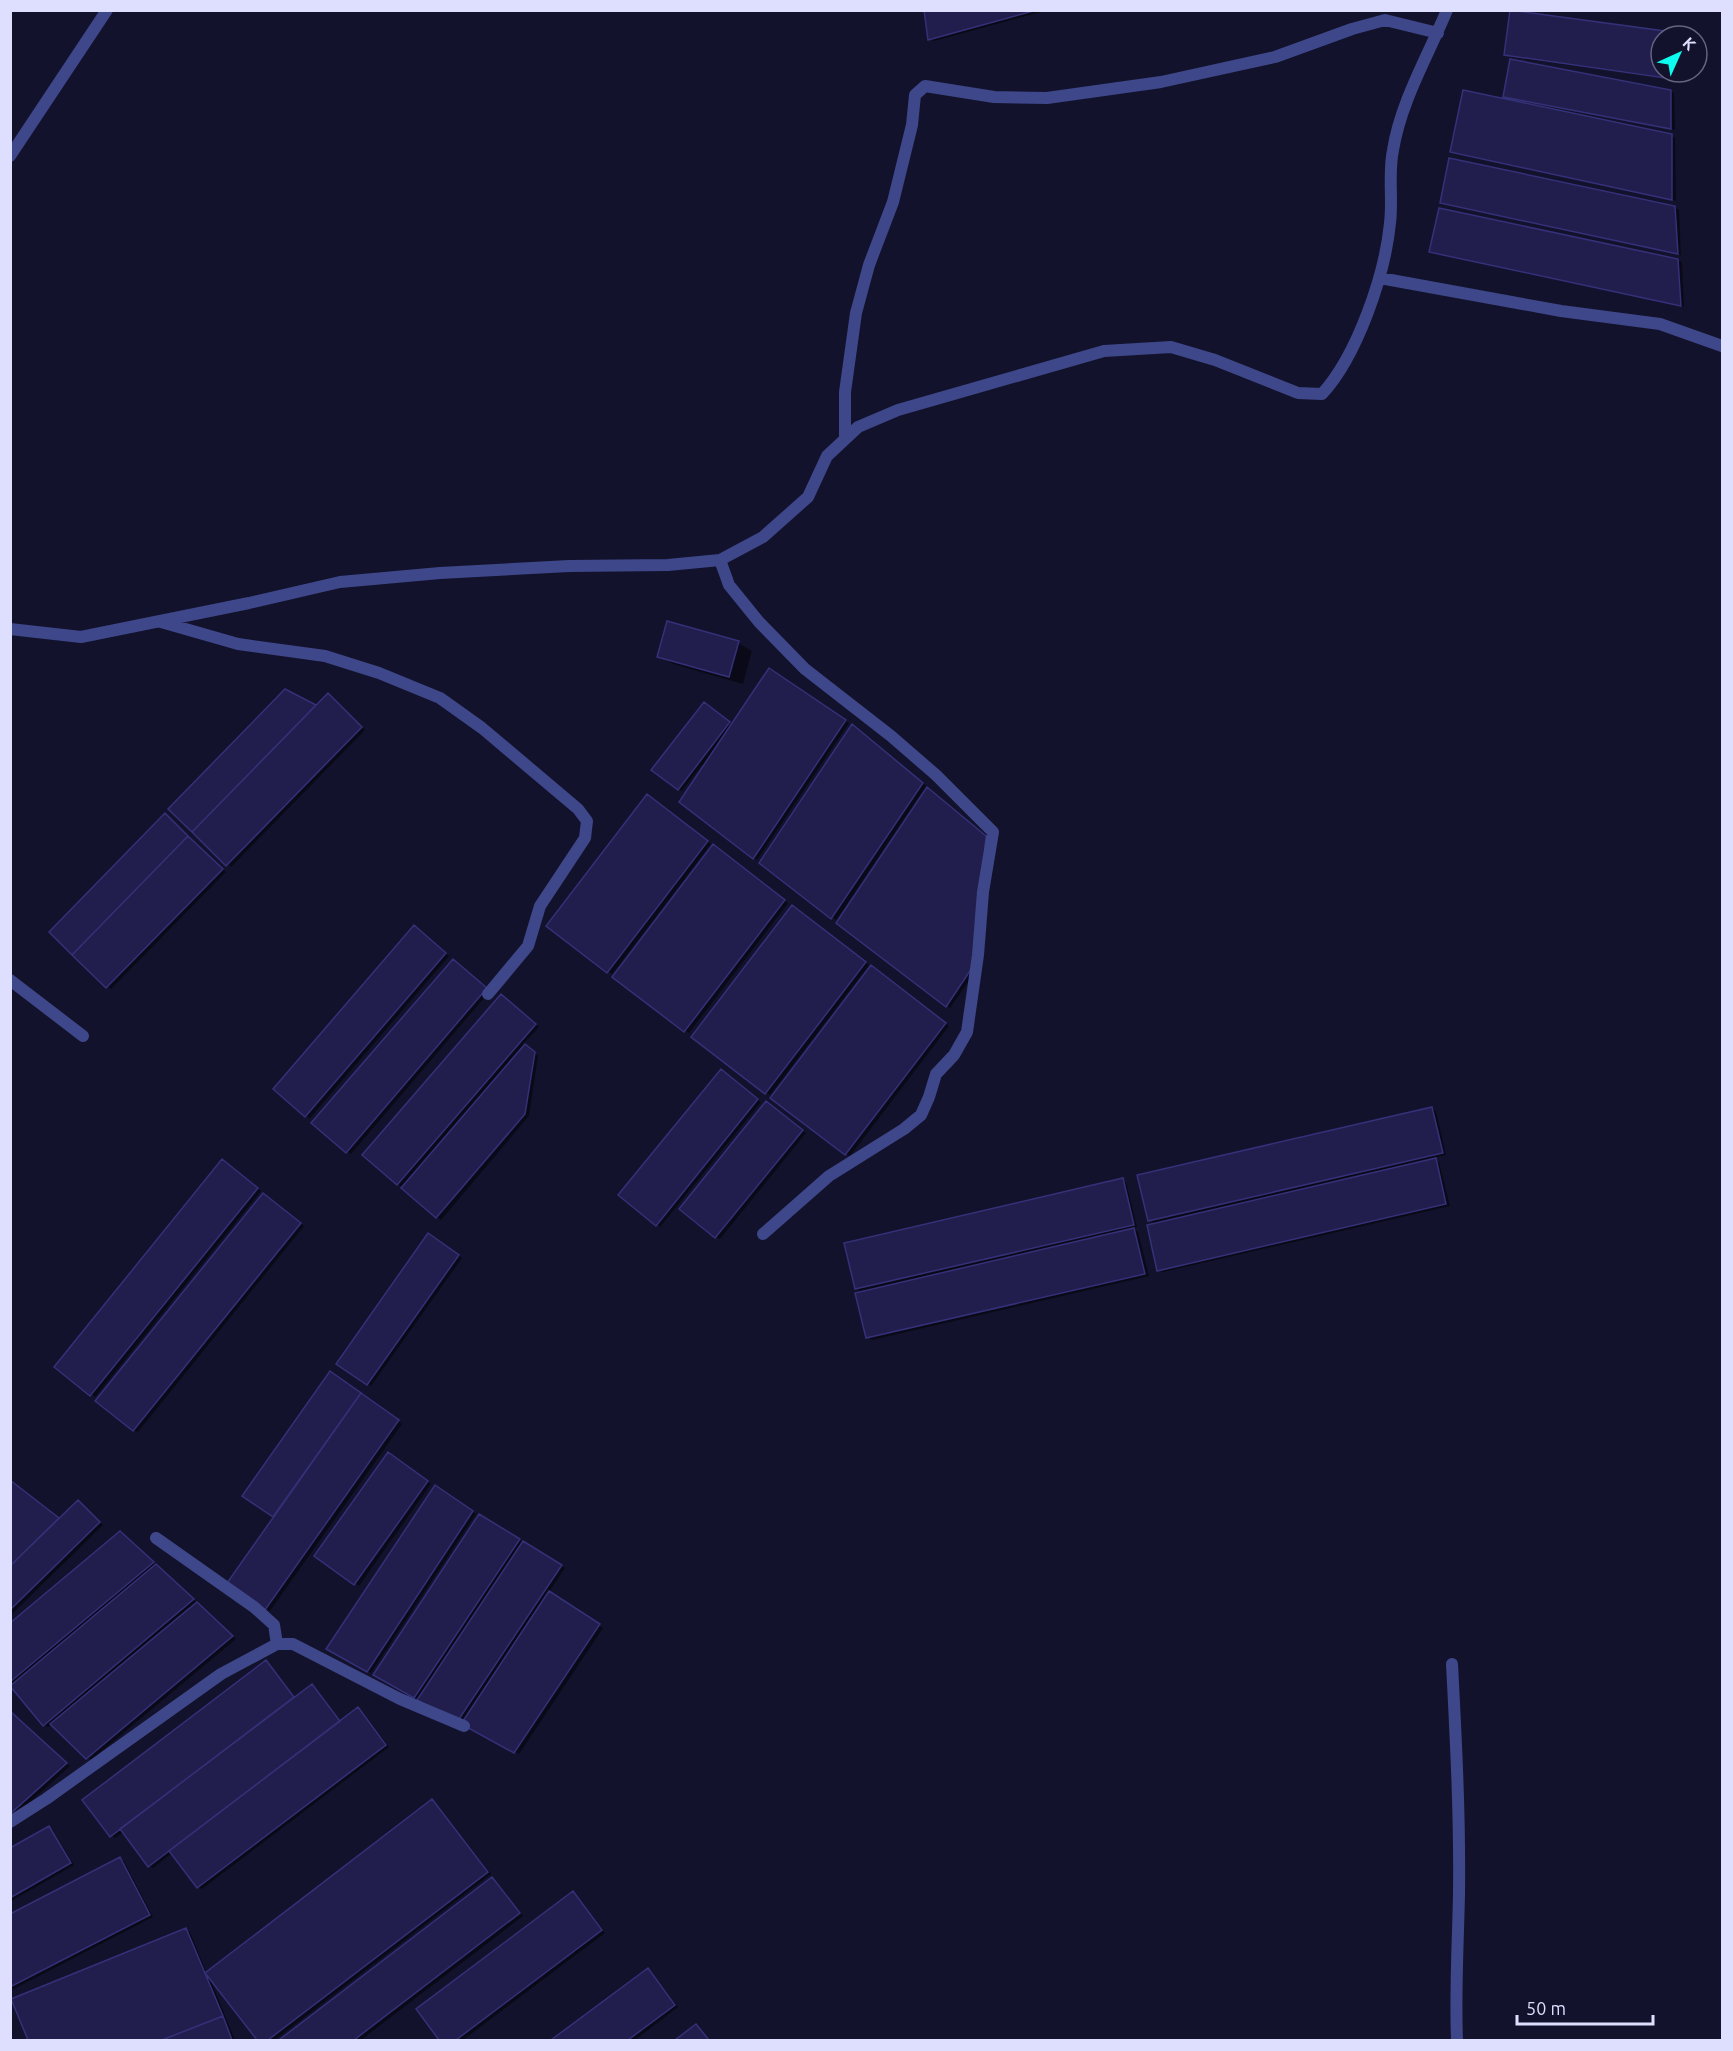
<svg xmlns="http://www.w3.org/2000/svg" width="1733" height="2051" font-family="Ubuntu,sans-serif">
<style>
.shadow{fill:#0007}
.building{fill:#211e4d;stroke:#343179;stroke-width:1.5}
.lines{fill:none;stroke-linecap:round;stroke-linejoin:round}
.minor{stroke:#3e478a;stroke-width:12}
.tertiary{stroke:#3e478a;stroke-width:12}
</style>
<rect width="100%" height="100%" fill="#13122c"/>
<!-- shadow -->
<path class="shadow" d="M926 10H1048L934 41 930 39Z
M1671 33 1675 36H1661V72H1670L1669 79 1510 57 1506 54Z
M1670 91 1674 93 1675 130 1504 96Z
M1671 136 1675 138 1676 201 1452 151Z
M1442 202 1675 208 1679 210 1681 255Z
M1431 251 1677 260 1682 262 1684 307Z
M738 643 752 651 743 684 673 664 659 656Z
M769 670 849 723 757 860 753 857 705 767 702 765 682 791 678 789 708 706 733 725Z
M286 691 317 706 332 697 365 730 231 867 170 809Z
M856 728 926 786 836 920 761 863Z
M932 791 990 840 980 965 950 1008 838 923Z
M651 798 711 844 612 974 548 926Z
M169 817 226 872 111 989 51 932Z
M718 849 788 903 689 1033 614 977Z
M796 909 869 965 770 1095 693 1037Z
M418 929 449 956 310 1118 306 1116Z
M453 960 490 991 351 1154 347 1151Z
M876 970 949 1026 850 1156 772 1098Z
M505 998 539 1027 523 1044 538 1056 529 1116 441 1220 398 1184Z
M725 1073 761 1102 660 1227 656 1224Z
M771 1105 806 1133 720 1239 716 1237Z
M1432 1108 1436 1111 1446 1155 1432 1158 1439 1162 1450 1206 1163 1272 1159 1270 1156 1224 1149 1220Z
M226 1164 261 1191 95 1397 56 1367Z
M1122 1180 1126 1182 1137 1227 1131 1228 1138 1232 1149 1276 872 1340 868 1337 863 1293 856 1288Z
M267 1197 304 1226 138 1432 134 1430Z
M432 1238 462 1258 371 1386 367 1384Z
M335 1376 402 1424 270 1611 229 1583 275 1517 244 1495Z
M392 1456 431 1484 359 1586 316 1556Z
M10 1481 60 1520 78 1502 103 1525 10 1616Z
M435 1487 476 1514 371 1673 328 1649Z
M480 1516 565 1568 549 1592 603 1628 519 1754 375 1675Z
M120 1533 236 1639 91 1760 52 1724 48 1727 44 1725 10 1687V1625Z
M266 1662 270 1664 295 1698 312 1685 316 1688 342 1722 358 1709 362 1711 389 1747 202 1889 198 1887 172 1853 153 1868 149 1866 123 1832 115 1838 111 1835Z
M10 1711 70 1766 10 1820Z
M432 1801 436 1803 491 1874 275 2040H259L209 1976 235 2040H30L13 2000 186 1929 190 1932 207 1974Z
M49 1828 53 1830 74 1865 10 1902V1850Z
M120 1859 124 1861 153 1917 10 1991V1916Z
M492 1879 496 1881 523 1916 361 2040H281Z
M573 1893 577 1895 605 1933 463 2040H441L418 2010Z
M648 1970 652 1972 678 2007 635 2040H554Z
M697 2026 710 2040H677Z"/>
<!-- building -->
<path class="building" d="M924 10H1037L928 40Z
M1510 10 1672 32 1671 36H1661V72H1666L1665 78 1504 55Z
M1510 59 1671 90V129L1503 97Z
M1463 90 1672 134V200L1450 152Z
M1449 158 1675 206 1678 254 1440 203Z
M1439 208 1678 259 1681 306 1429 252Z
M667 621 739 641 729 677 657 657Z
M769 668 846 720 753 859 679 802Z
M285 689 316 705 192 832 168 809Z
M328 693 362 727 226 866 192 832Z
M704 702 730 722 678 790 651 770Z
M852 724 923 783 831 919 759 863Z
M927 787 986 836 976 962 946 1007 836 923Z
M647 794 708 841 607 973 546 926Z
M165 813 188 836 72 955 49 932Z
M188 836 223 869 106 988 72 955Z
M713 844 785 900 684 1032 612 977Z
M792 905 866 962 765 1094 691 1037Z
M414 925 446 953 305 1117 273 1089Z
M453 959 487 988 346 1153 311 1123Z
M871 965 946 1023 845 1155 770 1098Z
M501 994 536 1024 397 1185 362 1155Z
M525 1044 535 1052 525 1114 436 1218 401 1188Z
M721 1069 758 1099 656 1226 618 1195Z
M766 1101 803 1130 715 1238 679 1209Z
M1432 1107 1443 1153 1148 1221 1137 1175Z
M1436 1158 1446 1204 1157 1271 1147 1225Z
M222 1159 258 1188 90 1396 54 1367Z
M1123 1178 1134 1225 855 1289 844 1243Z
M263 1193 301 1223 133 1431 95 1401Z
M1134 1228 1145 1274 866 1338 855 1293Z
M428 1233 459 1255 367 1385 336 1364Z
M330 1371 361 1393 273 1517 242 1496Z
M361 1393 399 1420 265 1610 227 1583Z
M388 1452 428 1481 354 1585 314 1556Z
M10 1480 59 1518 10 1566Z
M435 1485 473 1511 367 1672 326 1649Z
M78 1500 100 1522 10 1610V1566Z
M479 1514 520 1539 414 1698 373 1675Z
M120 1531 154 1562 10 1682V1623Z
M523 1541 562 1565 457 1722 417 1700Z
M156 1564 194 1599 43 1726 10 1686Z
M549 1591 600 1624 514 1753 461 1724Z
M197 1602 233 1636 86 1759 50 1724Z
M266 1660 294 1697 110 1837 82 1800Z
M312 1684 340 1721 148 1867 120 1829Z
M358 1707 386 1745 197 1888 169 1851Z
M10 1711 67 1763 10 1814Z
M432 1799 488 1872 268 2040H257L205 1973Z
M49 1826 71 1863 10 1898V1848Z
M120 1857 150 1915 10 1987V1914Z
M492 1877 520 1913 354 2040H279Z
M573 1891 602 1930 456 2040H439L416 2009Z
M186 1928 223 2016 162 2040H28L11 1999Z
M648 1968 675 2005 628 2040H551Z
M223 2016 232 2040H162Z
M696 2024 709 2040H675Z"/>
<g class="lines">
<!-- minor -->
<path class="minor" d="M1380 278 1561 311 1660 324 1722 346
M845 439V392L856 313 869 265 893 202 912 125 915 95 925 86 994 97 1047 98 1161 82 1275 57 1352 29 1385 20 1438 33
M720 560 729 585 759 622 805 669 891 736 936 775 993 832 983 892 978 955 967 1032 954 1055 936 1074 929 1097 921 1115 904 1129 829 1176 763 1234
M161 622 238 644 325 656 379 673 440 698 482 728 578 809 587 821 585 838 540 906 528 946 488 994
M10 629 81 637 249 603 340 582 440 573 569 566 668 565 720 560 763 537 808 497 827 456 858 427 898 410 1104 351 1171 347 1215 360 1298 393 1322 394C1357 356 1385 275 1390 223 1393 199 1388 174 1393 150 1401 101 1428 56 1447 10
M10 980 83 1036
M156 1538 254 1607 274 1625 277 1644
M1452 1664C1456 1741 1460 1817 1459 1894 1458 1943 1455 1991 1457 2040
M10 1822 46 1799 221 1674 277 1644H293L400 1699 464 1726"/>
<!-- tertiary -->
<path class="tertiary" d="M10 156 107 10"/>
</g>
<!-- border -->
<rect width="1733" height="2051" fill="none" stroke="#dedffe" stroke-width="24"/>
<!-- north arrow -->
<g transform="translate(1679 54) rotate(45)"><circle r="28" fill="#13122c" stroke="#646480" stroke-width="1.5"/>
<path d="M0-4.5L10 22L0 15L-10 22Z" fill="#0efbef"/>
<text y="-9" font-size="16" font-weight="bold" text-anchor="middle" fill="#dedffe">K</text>
</g>
<!-- scale -->
<path d="M1517 2015v9h136v-9" fill="none" stroke="#dedffe" stroke-width="3"/>
<text x="1526" y="2015" font-size="18" fill="#dedffe" stroke="#13122c" stroke-width="4.5" paint-order="stroke">50 m</text>
</svg>
